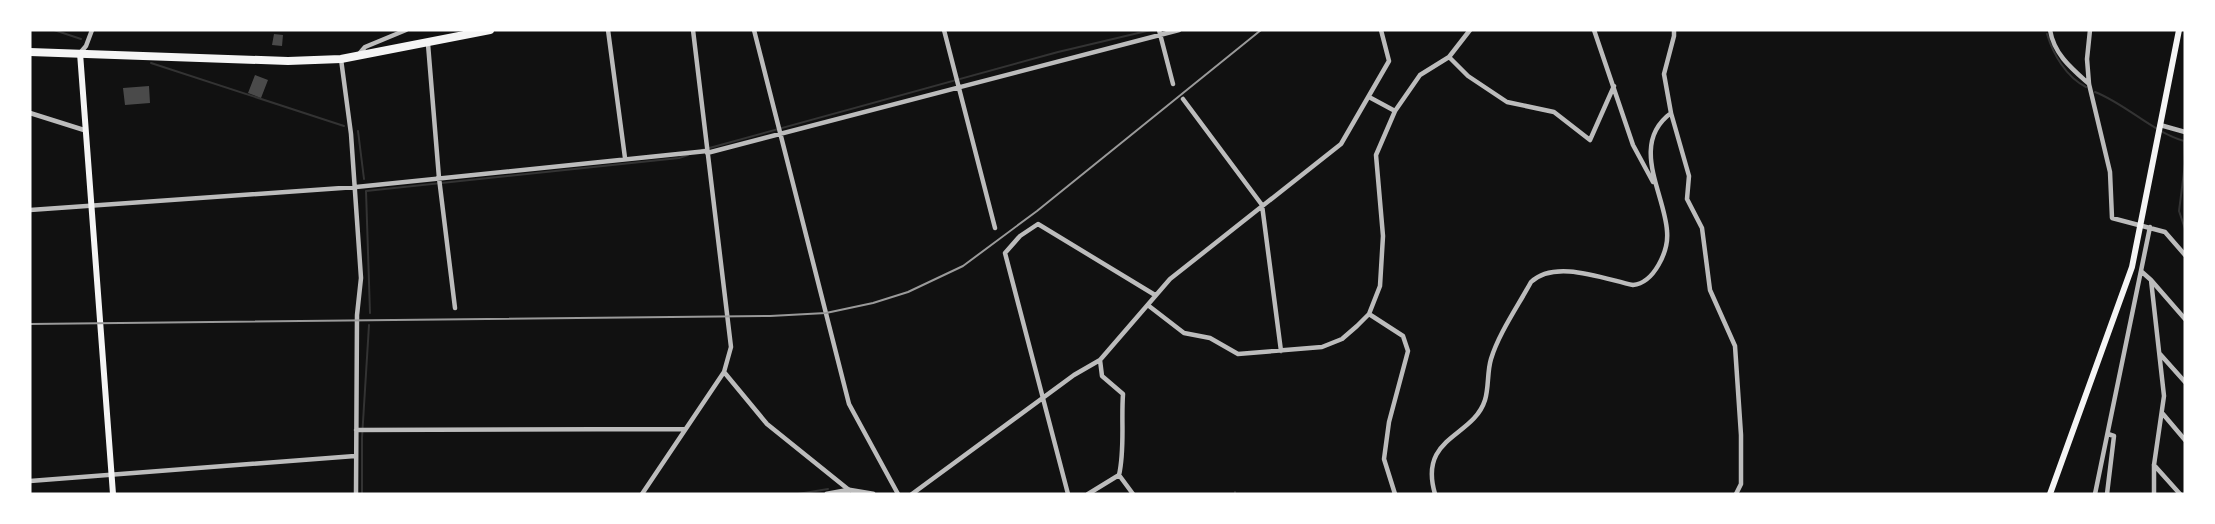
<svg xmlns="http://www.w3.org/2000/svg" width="2215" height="524" font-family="'Archivo Narrow',sans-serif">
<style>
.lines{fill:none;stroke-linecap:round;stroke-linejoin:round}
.stream{stroke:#333;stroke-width:2}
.building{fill:#4a4a4a}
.minor{stroke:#bcbcbc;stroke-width:4.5}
.tertiary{stroke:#bcbcbc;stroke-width:5}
.secondary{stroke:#f5f5f5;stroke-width:6}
.trunk{stroke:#f5f5f5;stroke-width:8}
.rail{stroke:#9a9a9a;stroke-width:2}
</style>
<rect width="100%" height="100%" fill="#111"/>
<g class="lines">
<!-- stream -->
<path class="stream" d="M54 30 81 39
M2047 34C2053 54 2066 77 2086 87
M151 63 344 126
M2095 92C2126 104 2151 131 2184 141L2185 162
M358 131 364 179
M702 150 1058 52 1151 30
M2185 164 2179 211 2185 229
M370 313 366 191 679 158 688 155
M362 494V438L369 325
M798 494 828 489
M1235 494V492"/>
</g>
<!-- building -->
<path class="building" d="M274 34 283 35 282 46 272 45Z
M255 75 268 80 261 98 248 93Z
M149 86 150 103 125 105 123 88Z"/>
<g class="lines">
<!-- minor -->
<path class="minor" d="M608 30 625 158
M754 30 849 404 898 494
M944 30 995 228
M1159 30 1173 84
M1594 30 1633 145 1653 182
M2050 30C2054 54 2071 68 2089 84
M2090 30 2087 59 2089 84 2110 172 2112 218 2165 232 2185 255
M428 44 439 178 455 308
M80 53 86 46 92 30
M359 54 365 47 406 30
M1449 57 1468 76 1507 102 1554 112 1590 140 1614 86
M341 59 351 134 361 278 357 315 356 494
M1369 97 1395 111
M1183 99 1262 205 1281 351
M30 113 84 130
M1671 113 1664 74 1674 36V30
M2160 125 2185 132
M707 153 1179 30
M30 210 356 187 707 151
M2142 272 2151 280 2164 396 2154 465V494
M2151 280 2185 319
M1149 306 1184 333 1210 338 1238 354 1322 347 1342 339 1357 326 1369 314 1380 286 1383 236 1376 155 1395 111 1420 75 1449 57 1470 30
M1369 314 1403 336 1408 351 1389 422 1384 459 1395 494
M2160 354 2185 382
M1100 360 1102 376 1123 394C1121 422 1125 449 1119 475
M724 372 767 424 849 490 847 494
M2163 414 2185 440
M356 430 685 429
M2154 465 2180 494
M30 481 355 456
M642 494 724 372 731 347 693 30
M912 494 1074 375 1100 360 1170 279 1341 144 1389 61 1381 30
M1068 494 1005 253 1020 236 1038 224 1155 295
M1088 494 1119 475 1133 494
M1435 494C1418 436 1473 438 1485 400 1489 387 1487 372 1491 359 1499 333 1518 306 1531 282 1555 259 1604 279 1633 285 1654 283 1669 251 1667 231 1665 194 1629 144 1671 113L1689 176 1687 199 1702 228 1710 290 1735 346 1741 435V484L1736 494
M2095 494 2150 227
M2107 494 2114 436 2108 434"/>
<!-- tertiary -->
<path class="tertiary" d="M827 494 849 490 873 494"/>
<!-- secondary -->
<path class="secondary" d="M80 53 113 494
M2050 494 2132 267 2179 30"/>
<!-- trunk -->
<path class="trunk" d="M30 52 288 61 341 59 490 30"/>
<!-- rail -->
<path class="rail" d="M30 324 770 316 826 313 873 303 908 292 963 266 1037 211 1261 30"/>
</g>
<!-- border -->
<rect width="2215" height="524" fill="none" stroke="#ffffff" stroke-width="63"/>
</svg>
